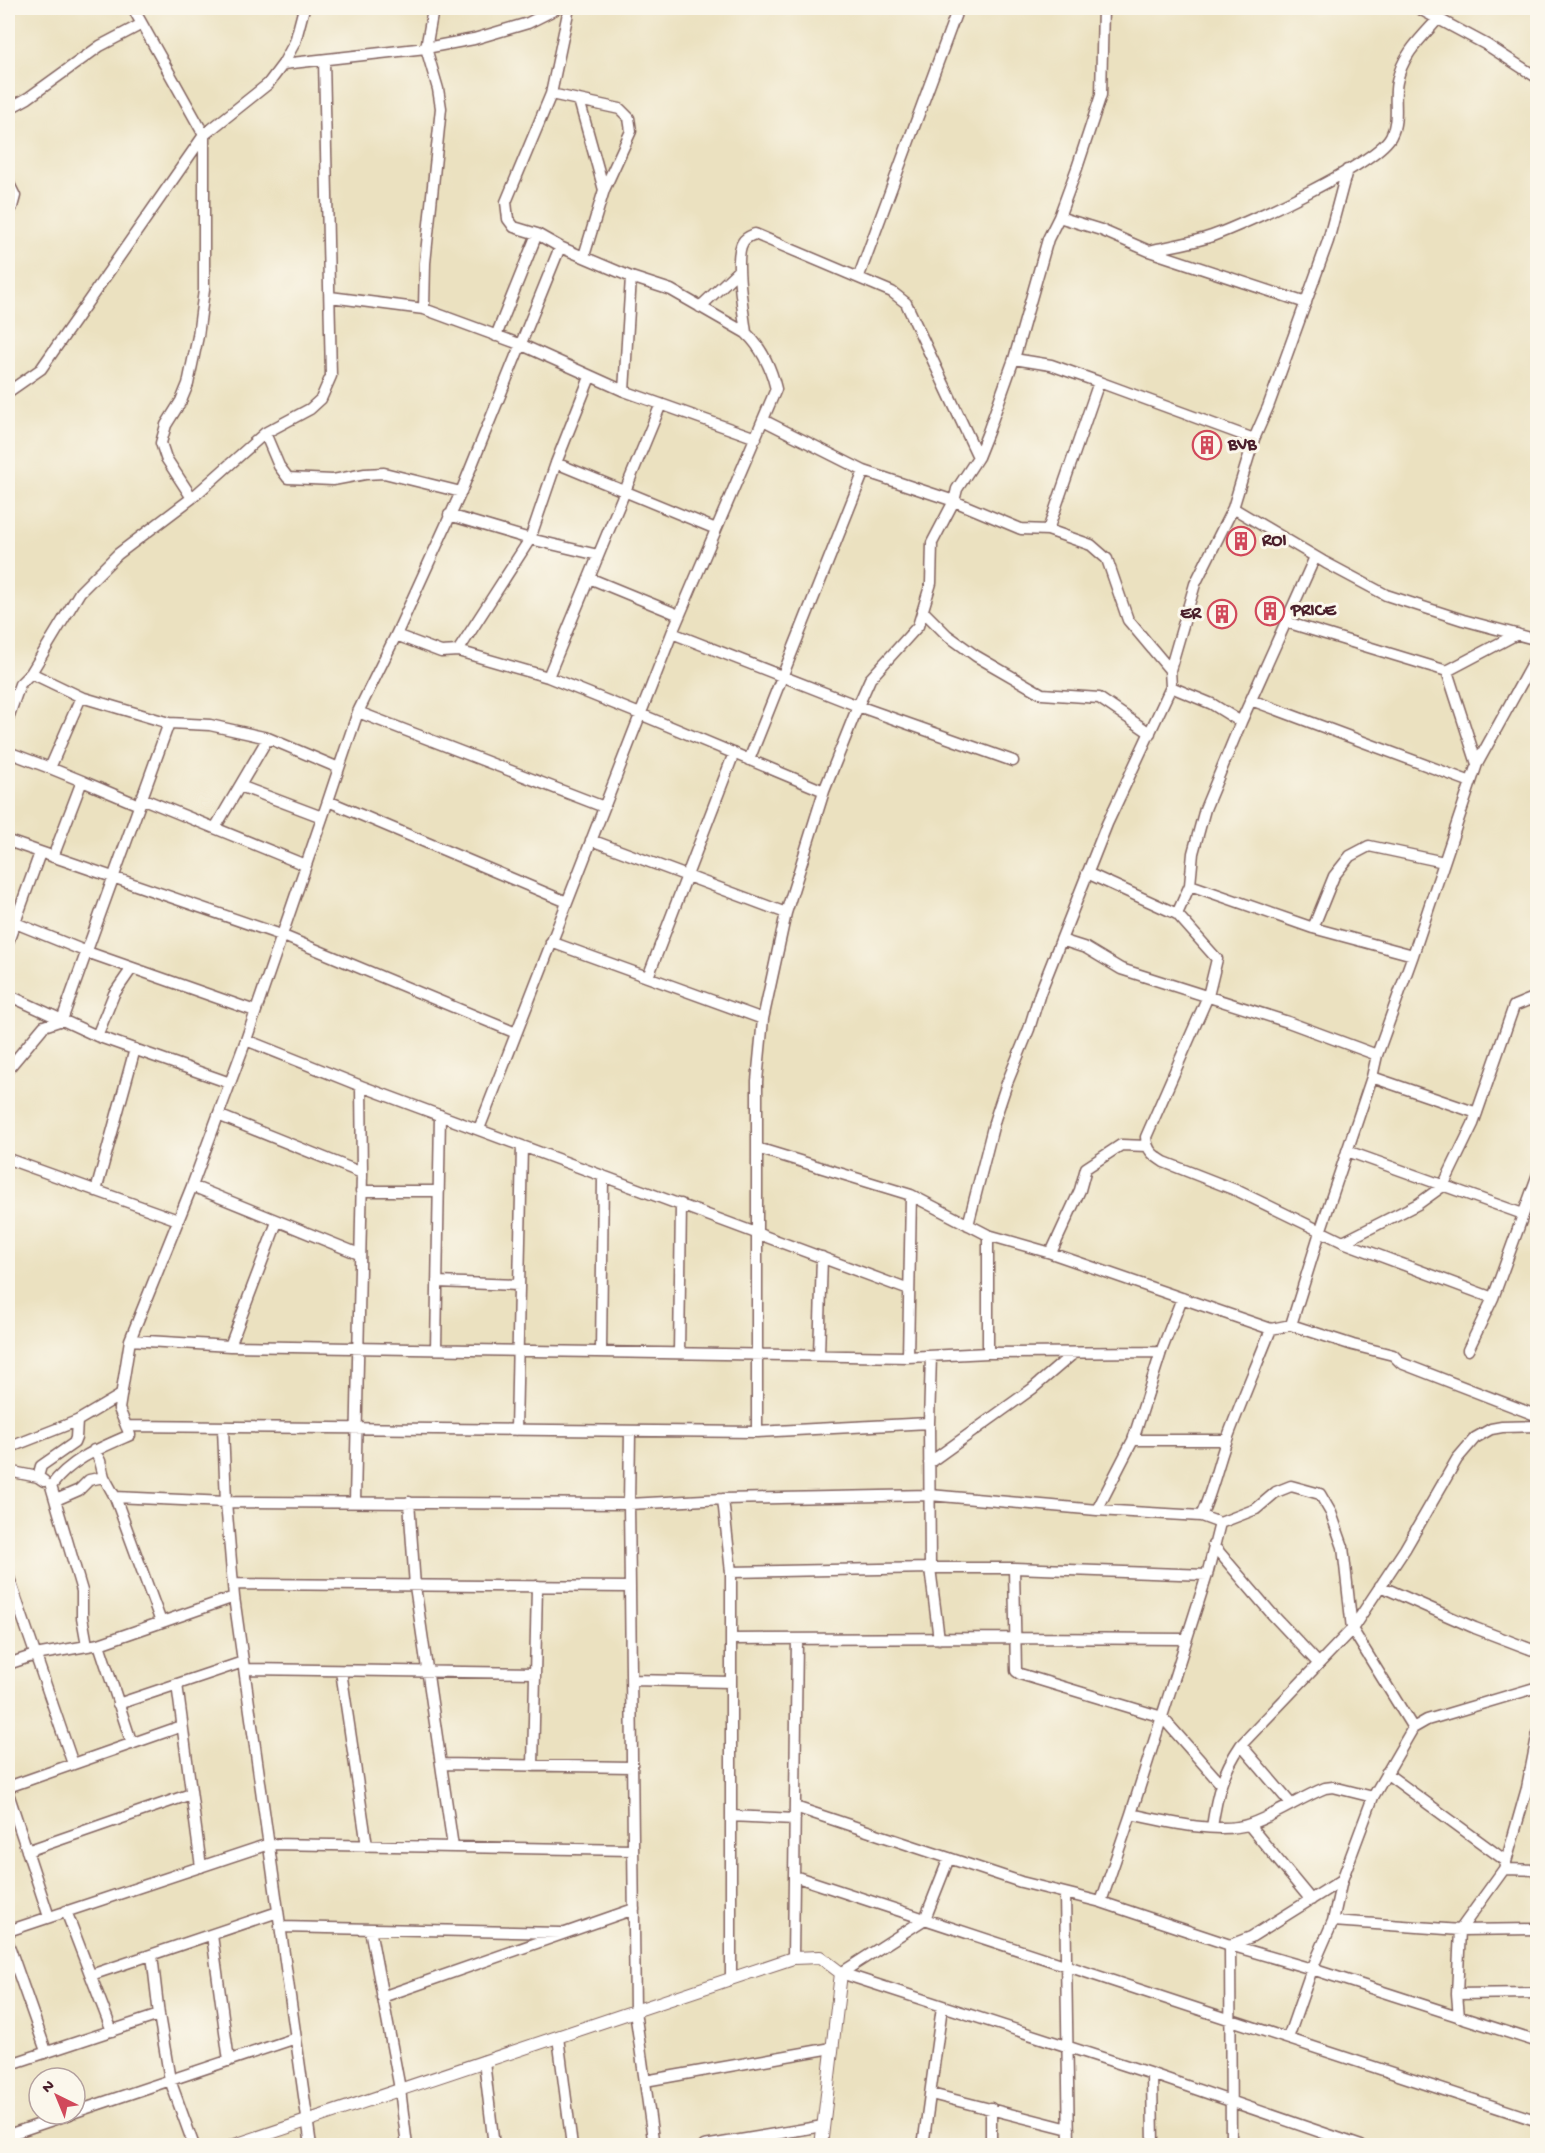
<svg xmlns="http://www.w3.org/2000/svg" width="1545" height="2153" font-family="'Gochi Hand',sans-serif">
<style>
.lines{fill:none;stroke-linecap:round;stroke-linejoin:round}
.minor-casing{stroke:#82635f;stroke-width:13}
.tertiary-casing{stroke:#82635f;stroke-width:14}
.minor{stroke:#fff;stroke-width:10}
.tertiary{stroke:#fff;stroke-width:12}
.labels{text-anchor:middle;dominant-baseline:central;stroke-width:6;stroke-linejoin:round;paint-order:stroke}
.poi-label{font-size:18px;font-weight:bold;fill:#4a1f2b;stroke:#fbf7ec;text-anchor:start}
</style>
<rect width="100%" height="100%" fill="#fbf7ec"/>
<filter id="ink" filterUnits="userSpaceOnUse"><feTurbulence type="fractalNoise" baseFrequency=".0167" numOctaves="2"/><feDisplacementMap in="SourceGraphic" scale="12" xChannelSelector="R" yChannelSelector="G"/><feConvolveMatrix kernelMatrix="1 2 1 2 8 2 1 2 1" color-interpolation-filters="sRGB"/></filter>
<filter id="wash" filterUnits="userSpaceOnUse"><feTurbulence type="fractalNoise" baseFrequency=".008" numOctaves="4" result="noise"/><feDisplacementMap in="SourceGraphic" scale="24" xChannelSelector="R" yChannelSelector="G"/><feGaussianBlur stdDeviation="1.35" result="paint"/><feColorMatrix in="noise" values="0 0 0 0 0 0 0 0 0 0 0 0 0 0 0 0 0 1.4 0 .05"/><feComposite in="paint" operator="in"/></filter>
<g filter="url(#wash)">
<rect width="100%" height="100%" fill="#ebe1c0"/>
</g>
<g filter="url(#ink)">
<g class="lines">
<!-- minor casing -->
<g class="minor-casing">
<path id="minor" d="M133 8 204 135V290L198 336 188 384 181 401 166 425 161 443 166 458 192 498
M436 8 432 15 426 48 438 89 441 108 425 263 424 309 522 345 624 391 756 438
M569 8 551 94 620 109 629 118 631 131 604 190 584 256
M1103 8 1101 95 1077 168 1059 217 1101 230 1149 251
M1418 8 1487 45 1538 78
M283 64 426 48 474 39 528 23 558 8
M551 94 506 202 508 219 514 227 537 234 560 247 631 277 624 391
M579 100 604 190
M8 109 28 98 100 46 142 24
M8 182 15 196 12 207 8 210
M859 276 958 8
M330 297 424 309
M1306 303 1149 251C1170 246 1192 243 1212 236 1245 224 1377 164 1391 136 1400 119 1393 100 1397 82 1402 55 1421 38 1439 18
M700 307 739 270
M746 333C744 315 733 256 743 242 746 237 750 236 755 234L892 292 906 303 978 457
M496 336 537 234
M1014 359 1051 365 1099 382 1048 530
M1099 382 1254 439
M8 392 41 369 204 135 268 84 283 64 295 42 304 8
M763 420 864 471 954 501 1021 529 1048 530 1091 545 1107 559 1128 620 1170 670
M265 433 279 466 288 478 333 480 365 474 384 473 461 492
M556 463 716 529
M1233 508 1326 563 1386 595 1463 620 1538 640
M449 515 530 539 598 555
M589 578 679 615
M923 611 947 635 976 656 1042 694 1099 698 1150 733
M1286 622 1447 671 1517 634
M672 633 858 706 1013 761
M396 635 441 652 458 651 548 677 640 714 824 791
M458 651 530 539 556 463 590 377
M1447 671 1477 764
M31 673 81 697 169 723
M548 677 661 404
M1171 687 1212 704 1241 722 1205 809 1193 853 1190 885 1177 914 1217 959 1208 996 1146 1137C1147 1151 1153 1155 1164 1162L1238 1191 1343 1242 1493 1298
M1251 700 1471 782
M358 712 604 807
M8 718 20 684 31 673 80 592 118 554 192 498 265 433 310 409 321 399 331 376 324 60
M1241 722 1315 557
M8 752 50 768 81 697
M749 760 864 471
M50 768 82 781
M339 768 358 712 396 635 461 492 560 247
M240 786 322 817
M141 798 305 865
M215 828 268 738
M591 840 786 913
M8 841 281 935 516 1033
M53 857 82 781 139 805
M1087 873 1177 914
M1190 885 1313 928 1413 955
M8 920 87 952 255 1011
M1313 928 1334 876 1350 856 1369 846 1444 862
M1061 940 1086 948 1121 969 1288 1022 1377 1055
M8 942 40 853
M551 942 763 1019
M648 977 734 753
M8 995 97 1036 230 1083
M97 1036 114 994 132 968
M246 1040 361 1086 909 1290
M8 1069 44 1026 62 1020 169 723 210 725 268 738 339 768 328 801
M1372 1077 1477 1113
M218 1115 362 1173
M479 1129 672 633 776 389C771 368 762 348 746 333L671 290 631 277
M757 1148 911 1195
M1347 1151 1523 1214
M8 1159 178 1220
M192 1186 359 1254
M96 1191 135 1049
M361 1191H439
M968 1225 995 1119 1007 1083 1029 1029 1040 993 1107 824 1171 687 1170 670 1195 584 1233 508 1254 439 1268 407 1328 241 1347 170
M988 1235V1353
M1343 1242 1418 1204 1443 1186 1473 1124 1514 1006 1531 999 1538 1001
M1051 1253 1080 1190 1086 1168 1121 1145 1147 1146
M437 1282 519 1285
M1291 1325 1320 1232 1372 1077 1377 1055 1413 955 1477 764 1538 653
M130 1340 230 1346 908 1357 988 1353 1161 1352
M230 1346 277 1222
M436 1349 440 1115
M1468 1350 1493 1298 1538 1174
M601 1352 603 1176
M679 1353 681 1204
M819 1355 822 1257
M931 1356 929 1423 930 1568 939 1639
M908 1357 911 1195 988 1235 1051 1253 1271 1329 1291 1325 1353 1345 1393 1355 1401 1363 1538 1416
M126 1426 757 1432 929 1423
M223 1428 226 1502 234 1597 311 2146
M516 1430 522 1146
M630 1431 629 1504 635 2011 654 2146
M757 1432V1081L763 1019 786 913 824 791 858 706 870 679 918 626 931 583 932 543 954 501 957 489 978 457 988 432 1014 359 1048 239 1059 217
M1133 1440H1227
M8 1448 77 1421 121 1395
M94 1450 100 1461 104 1477 115 1497 161 1622
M929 1463 1032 1389 1074 1353
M8 1471 38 1477 44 1481
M38 1477 41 1466 74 1443 76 1438 77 1421
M115 1497 226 1502 629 1504 723 1499 930 1495 1097 1510 1201 1516 1220 1523 1207 1575 1131 1814 1101 1902
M723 1499 731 1572V1979
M56 1500 79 1490 89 1480 104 1477
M355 1502 362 1173 361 1086
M409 1502 415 1586 453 1847
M1097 1510 1133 1440 1161 1352 1182 1298
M1201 1516C1212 1492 1217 1467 1226 1442 1240 1404 1256 1367 1271 1329
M1220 1523 1256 1509 1276 1492 1291 1486 1320 1494 1331 1513 1343 1547 1352 1629 1413 1728
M1213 1545 1272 1614 1318 1663
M1014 1568 1016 1671 1020 1674 1162 1717 1220 1783
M731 1572 930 1568H1014L1207 1575
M8 1575 73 1764
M233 1584 630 1587
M1380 1586 1475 1628 1538 1652
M731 1639 1016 1638 1186 1639
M99 1644 132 1744
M87 1645 82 1617V1591L51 1486C71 1459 100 1448 130 1435L119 1409 130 1340 192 1186 246 1040 328 801 567 902
M8 1664 35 1655 99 1644 234 1597
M244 1669 535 1673
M341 1671 367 1846
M631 1680 731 1682
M177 1684 201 1867
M118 1704 243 1662
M1241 1745 1291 1804
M441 1764 632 1767
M533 1766 537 1586
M1386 1773 1506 1861
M8 1787 182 1726
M8 1793 49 1917
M795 1807 1021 1882 1101 1902 1230 1945 1312 1969 1538 2042
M1131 1814C1163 1821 1220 1835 1250 1824 1276 1815 1300 1798 1325 1788L1333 1787 1373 1797
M731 1816 795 1819
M1249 1825 1311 1900
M1212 1827C1217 1794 1222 1773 1241 1745L1352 1629 1405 1549 1457 1459 1475 1438 1491 1429 1502 1427 1538 1426
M27 1851 191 1794
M1504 1869 1538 1870
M794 1876 1538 2121
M1065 1894 1069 2146
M66 1911 112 2031
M1333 1921 1460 1930 1538 1929
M280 1927 561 1933
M370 1929 400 2089 407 2146
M8 1931 269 1844 633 1850
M212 1935 229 2061
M8 1943 46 2051
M1230 1945 1231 2146
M1230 1945 1251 1937 1342 1880
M152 1955 159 2015 170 2080 194 2146
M793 1958 797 1639
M841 1973 1152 2074 1361 2146
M841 1973 925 1919 949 1858
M91 1975 278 1912
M1457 1994 1538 1993
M382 1997 634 1909
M1459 2017 1457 1994 1460 1930 1504 1869 1527 1788 1538 1732
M558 2037 572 2146
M1288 2038 1312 1969 1333 1921 1342 1880 1373 1797 1413 1728 1427 1720 1538 1687
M484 2061 494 2146
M8 2065 159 2015
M1152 2074 1153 2146
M645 2081 832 2048
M931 2094 1069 2129
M991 2108V2146
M75 2112 296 2038
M8 2135 70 2114
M704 2146 823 2126
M923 2146 942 2007"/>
</g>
<!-- tertiary casing -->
<g class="tertiary-casing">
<path id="tertiary" d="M232 2146 793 1958 820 1957 841 1973 821 2146"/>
</g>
<!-- minor -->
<use href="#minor" class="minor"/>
<!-- tertiary -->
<use href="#tertiary" class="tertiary"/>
</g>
</g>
<!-- icons -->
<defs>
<g id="building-ring" transform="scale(1.5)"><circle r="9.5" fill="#fbf7ec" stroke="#d1495b" stroke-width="1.5"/><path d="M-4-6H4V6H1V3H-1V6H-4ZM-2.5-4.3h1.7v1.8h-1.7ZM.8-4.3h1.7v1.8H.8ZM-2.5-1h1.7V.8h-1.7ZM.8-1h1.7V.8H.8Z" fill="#d1495b"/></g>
</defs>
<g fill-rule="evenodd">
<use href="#building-ring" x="1207" y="445"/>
<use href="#building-ring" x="1241" y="541"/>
<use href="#building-ring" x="1270" y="611"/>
<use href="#building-ring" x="1222" y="614"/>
</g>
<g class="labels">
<!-- poi labels -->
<g class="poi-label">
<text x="1228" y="445">BVB</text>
<text x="1262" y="541">ROI</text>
<text x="1291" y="611">PRICE</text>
<text x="1201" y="614" text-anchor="end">ER</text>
</g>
</g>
<!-- margin -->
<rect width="1545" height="2153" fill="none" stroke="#fbf7ec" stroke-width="30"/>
<!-- north arrow -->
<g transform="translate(57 2096) rotate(317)"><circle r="28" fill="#fbf7ec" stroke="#b4a19f" stroke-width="1.5"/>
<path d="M0-4.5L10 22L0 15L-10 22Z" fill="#d1495b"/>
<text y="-9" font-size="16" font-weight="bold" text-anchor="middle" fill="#4a1f2b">N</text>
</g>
</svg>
